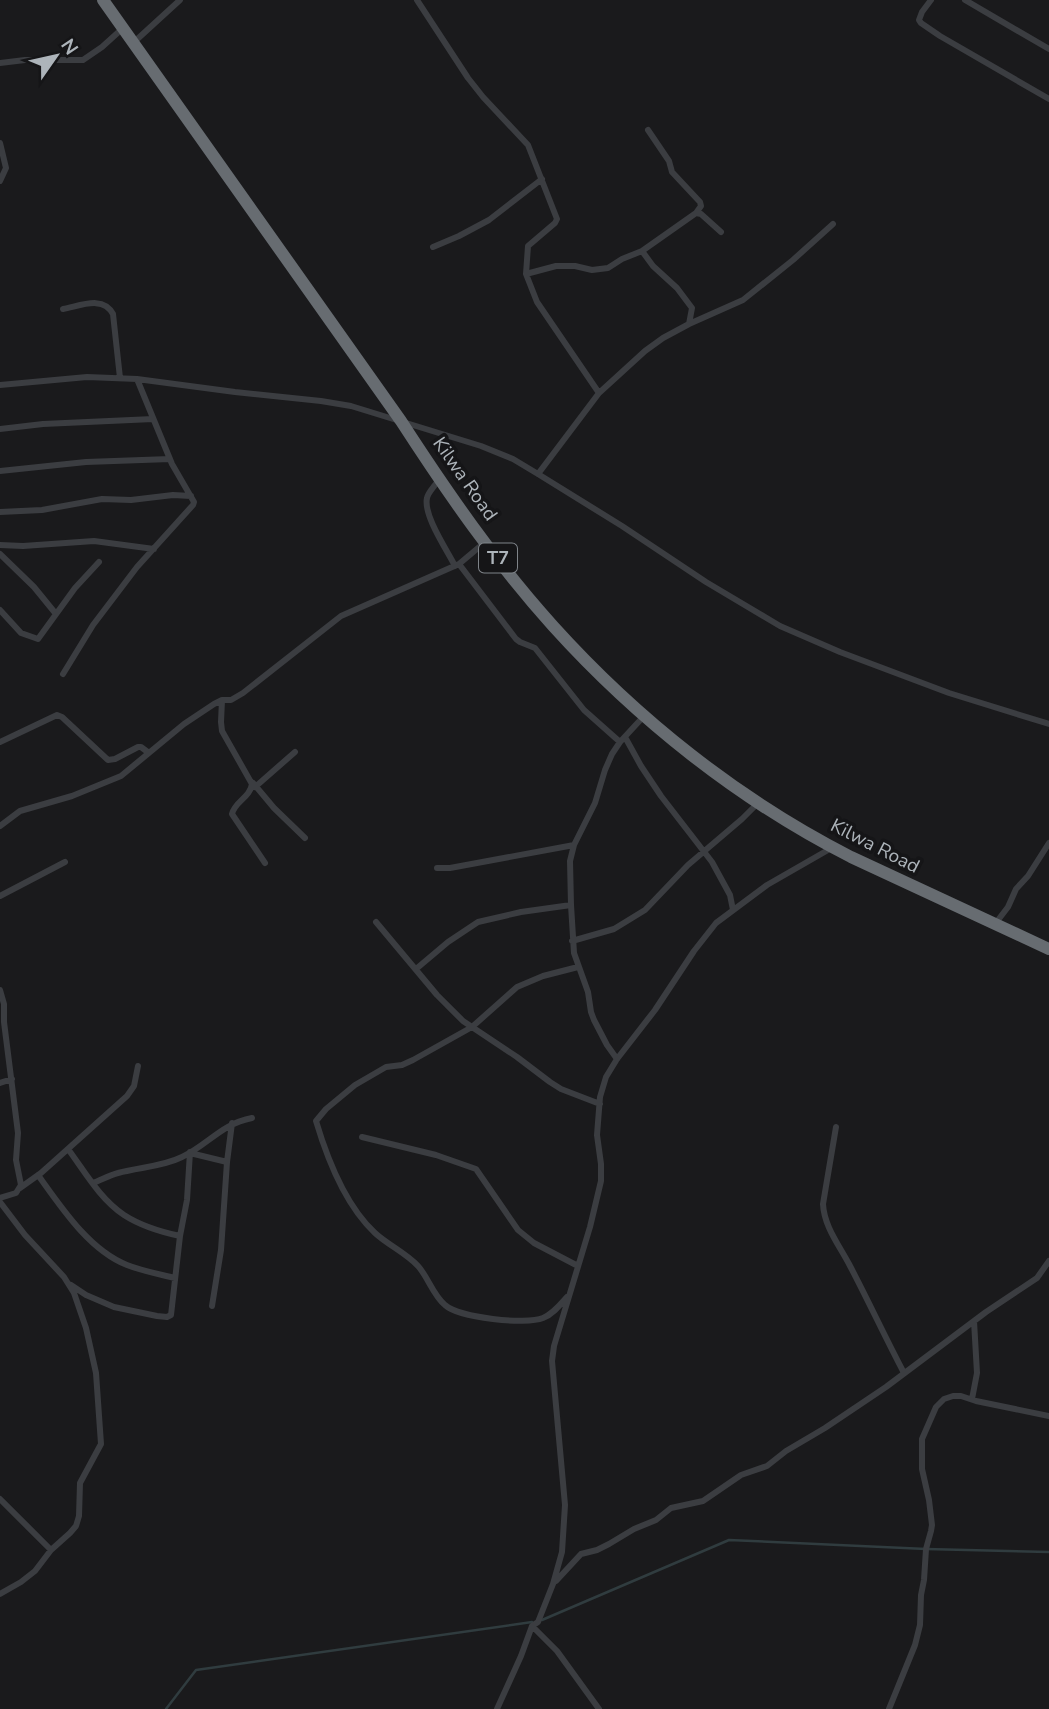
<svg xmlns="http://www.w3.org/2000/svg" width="1049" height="1709" font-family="'Nunito Sans',sans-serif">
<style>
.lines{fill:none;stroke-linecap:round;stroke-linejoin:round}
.stream{stroke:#303c3f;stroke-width:2.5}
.street{stroke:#3b3d41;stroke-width:6}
.highway{stroke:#676c71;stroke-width:12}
.labels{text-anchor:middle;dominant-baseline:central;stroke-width:7;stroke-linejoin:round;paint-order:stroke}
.shield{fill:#151517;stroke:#7f8489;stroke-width:2}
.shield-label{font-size:18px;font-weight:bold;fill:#adb4ba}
.street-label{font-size:19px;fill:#adb4ba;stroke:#151517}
</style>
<rect width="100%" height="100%" fill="#1a1a1c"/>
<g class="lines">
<!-- stream -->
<path class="stream" d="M542 1620 729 1540 926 1549 1049 1552
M166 1709 196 1670 532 1622"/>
<!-- street -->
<path class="street" d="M417 0 468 78 483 97 528 145 557 219 555 223 528 246 526 274 537 302 599 393
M931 0 922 12 919 20 921 23 940 36 1049 99
M965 0 1049 49
M133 43 180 0
M0 63 25 60H83L102 47 123 28
M648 130 669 161 672 172 700 202 701 206 696 213
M0 143 6 168 0 181
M433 247 459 236 489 220 542 179
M642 251 653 266 677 288 692 308 689 324
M526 274 556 266H575L592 270 608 268 622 259 642 251 696 213 701 214 721 232
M63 309C80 306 103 295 113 314L120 378
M0 385 87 377 137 379 235 392 321 401 351 406 481 446 513 459 538 474 622 526 706 582 780 626 840 652 949 693 1049 724
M0 429 43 424 153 419
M0 471 86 462 170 459
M538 474 599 393 645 351 663 338 689 324 743 300 793 260 833 224
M439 479C436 485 428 492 427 498 423 515 447 550 455 566
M0 512 42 510 102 499 131 500 173 495 191 496
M0 545 23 546 94 541 154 549
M0 554 34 587 56 614
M459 564 516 639 520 642 535 648 584 710 620 742
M0 610 21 633 38 639 75 588 99 562
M63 674 93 625 137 567 193 505 194 502 172 464 137 379
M222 700 221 722 222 731 252 784C250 798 235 801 232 814L265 863
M625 737 641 766 661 796 712 862 730 895 733 910
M0 742 57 715 62 717 108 760 115 759 138 747H141L149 753
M253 783 274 808 305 838
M255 787 295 752
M0 826 20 811 72 796 121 776 184 724 214 704 222 700H231L243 693 341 616 459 564 484 543
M437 868H450L574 845
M0 896 65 862
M376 922 437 995 463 1021 517 1057 550 1082 561 1089 600 1104
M995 924 1008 907 1016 889 1028 876 1049 843
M572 941 614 929 645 910 688 865 742 819 758 803
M416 969 448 942 478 922 521 912 571 905
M0 990 4 1004V1022L18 1133 16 1160 21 1185 16 1193 0 1198
M617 1059 607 1045 594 1020 591 1012 588 992 574 953 571 905 570 861 574 845 595 803 605 770 612 754 620 742 644 716
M0 1083 12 1079
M836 1127 823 1204C824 1226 839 1245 849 1264 868 1300 885 1337 904 1373
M362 1137 436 1155 476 1169 518 1230 534 1243 578 1266
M68 1149C85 1172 100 1199 124 1215 141 1226 161 1232 180 1236
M190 1153 227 1162
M38 1175C61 1207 89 1250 127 1265 142 1271 159 1274 175 1278
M93 1183C101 1180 110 1175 118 1173 139 1167 162 1167 182 1157 208 1145 221 1124 252 1118
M20 1188 41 1173 127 1096 134 1086 138 1066
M0 1202 25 1235 64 1277 74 1293 86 1328 96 1373 101 1444 80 1483 79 1516 76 1526 70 1533 51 1550 35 1571 21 1582 0 1594
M71 1285 86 1295 114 1307 157 1316 167 1317 171 1315 180 1236 187 1200 190 1152
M567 1297C560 1305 553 1314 543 1318 526 1325 459 1318 445 1305 433 1295 428 1277 418 1266 406 1253 388 1245 375 1233 346 1206 327 1158 316 1121L326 1109 355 1085 386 1067 402 1065 413 1060 472 1027 517 987 543 976 578 967
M212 1306 221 1250 227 1162 232 1123
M972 1399 977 1373 974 1321
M0 1499 51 1550
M556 1581 581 1554 597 1550 609 1544 634 1529 656 1520 671 1508 703 1501 741 1475 767 1466 786 1451 825 1428 886 1387 986 1312 1037 1278 1049 1261
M532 1626 557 1651 599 1709
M497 1709 521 1656 532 1626 538 1622 553 1584 562 1552 565 1505 552 1361 554 1346 590 1227 601 1181V1164L597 1135 600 1097 606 1077 617 1059 655 1010 694 951 716 923 767 885 828 850 830 846
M889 1709 915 1645 920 1625 921 1595 924 1580 926 1549 931 1531 932 1525 929 1500 922 1469V1439L936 1407 944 1399 953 1396H961L976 1401 1049 1416"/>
<!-- highway -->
<path class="highway" d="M103 0 401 421C447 492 496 563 553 626 637 719 739 800 851 857L1049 949"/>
</g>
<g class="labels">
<!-- shield labels -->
<rect class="shield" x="479" y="543.5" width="38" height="29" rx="5"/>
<g class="shield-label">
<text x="498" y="558">T7</text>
</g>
<!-- street labels -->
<g class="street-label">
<text transform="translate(465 479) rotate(55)">Kilwa Road</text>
<text transform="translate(875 846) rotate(27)">Kilwa Road</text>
</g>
</g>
<!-- north arrow -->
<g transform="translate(56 56) rotate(56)" stroke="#151517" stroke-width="5" paint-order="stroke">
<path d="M0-5L12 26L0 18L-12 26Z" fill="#adb4ba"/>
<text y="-10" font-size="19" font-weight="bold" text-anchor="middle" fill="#adb4ba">N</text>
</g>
</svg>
